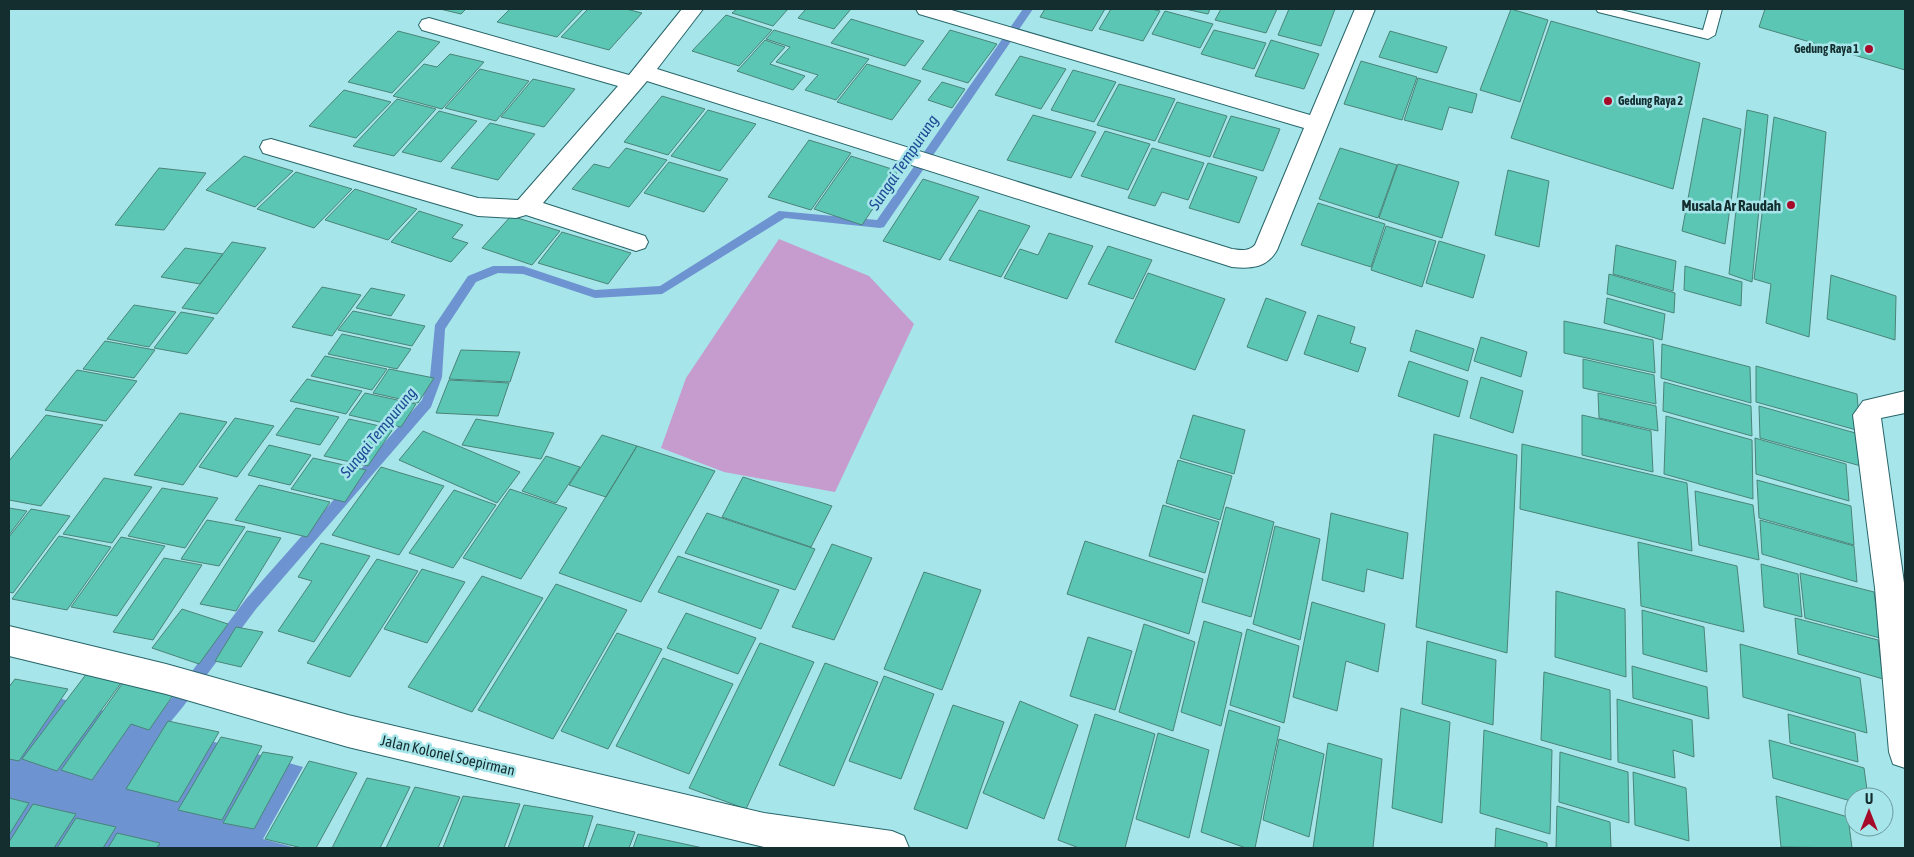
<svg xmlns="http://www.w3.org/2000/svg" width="1914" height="857" font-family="'Asap Condensed',sans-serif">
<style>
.green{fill:#c59ccd}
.water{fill:#6e93d1}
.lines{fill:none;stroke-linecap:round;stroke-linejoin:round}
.stream{fill:#6e93d1;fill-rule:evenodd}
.building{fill:#5cc6b4;stroke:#4a8479}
.service-casing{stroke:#276569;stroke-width:2}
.minor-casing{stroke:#276569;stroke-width:2}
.service{fill:#fff;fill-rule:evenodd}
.minor{fill:#fff;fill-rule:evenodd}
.poi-dot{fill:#a50a28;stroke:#a6e5e9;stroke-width:2}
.labels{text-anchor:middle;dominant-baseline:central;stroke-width:5;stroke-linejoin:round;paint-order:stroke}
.far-poi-label{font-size:12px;font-weight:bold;fill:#142e30;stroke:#a6e5e9;text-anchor:end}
.poi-label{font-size:15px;font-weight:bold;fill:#142e30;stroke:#a6e5e9;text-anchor:end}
.street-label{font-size:15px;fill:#142e30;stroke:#a6e5e9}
.water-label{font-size:16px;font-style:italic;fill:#204b96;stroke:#a6e5e9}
</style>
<rect width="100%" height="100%" fill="#a6e5e9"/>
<!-- green -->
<path class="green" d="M779 239 869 276 914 324 835 492 724 472 661 448 686 378Z"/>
<!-- water -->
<path class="water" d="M9 684 303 767 263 839 296 848H9Z"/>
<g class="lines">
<!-- stream -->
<path class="stream" d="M1023 9H1033L884 227 880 228 785 218 662 294 595 298 523 274 498 273 476 282 445 329 442 377 431 407 256 609 182 708 153 743 148 745 143 743 141 738 143 733 172 698 246 599 422 400 430 377 435 325 468 276 493 266H523L595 290 660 286 779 211 877 220Z"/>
</g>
<!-- building -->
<path class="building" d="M440 9H466L461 14Z
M510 9H583L557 37 497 22Z
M588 9H626L642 13 609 50 561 37Z
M737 9H788L773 26 732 13Z
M806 9H851L834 29 798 18Z
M1045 9H1105L1092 31 1040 17Z
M1111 9H1151L1160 11 1143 41 1099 29Z
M1185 9H1210L1208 14Z
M1221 9H1277L1266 33 1215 20Z
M1289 9H1335L1321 46 1278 35Z
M1511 9 1548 20 1520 102 1480 90Z
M1765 9H1905V70L1759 27Z
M1165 11 1213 24 1200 48 1152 34Z
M726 15 772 30 739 66 692 51Z
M851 19 924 41 905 66 831 43Z
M1551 21 1700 63 1673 189 1511 138Z
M774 30 869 59 836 100 805 90 818 75 776 62 790 47 766 39Z
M950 30 997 44 968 83 922 69Z
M1214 30 1266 43 1254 69 1201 54Z
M398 31 440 42 392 93 348 82Z
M1390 31 1447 47 1437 73 1379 57Z
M765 40 785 47 770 64 805 76 793 90 737 71Z
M1271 40 1319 54 1304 89 1255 76Z
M450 54 484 62 442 109 393 96 424 64 437 67Z
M1020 56 1066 69 1041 109 995 95Z
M1361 61 1417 77 1402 120 1344 104Z
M867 64 921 81 892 120 837 102Z
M480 69 529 81 496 121 445 108Z
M1073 70 1116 82 1094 122 1051 110Z
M1418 78 1477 94 1472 113 1449 107 1442 130 1404 120Z
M533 79 575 89 544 127 501 117Z
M942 82 965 89 952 108 928 100Z
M1119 84 1175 99 1155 141 1097 125Z
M344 90 391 102 356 138 309 126Z
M662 96 705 109 668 155 624 142Z
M397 99 436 109 394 156 353 146Z
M1177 102 1227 116 1210 157 1158 142Z
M708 110 756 124 720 171 671 156Z
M1747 110 1768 115 1752 282 1729 274Z
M439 111 477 121 441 162 402 152Z
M1033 115 1096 132 1071 178 1007 160Z
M1231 116 1280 129 1263 171 1213 157Z
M1774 117 1826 132 1809 337 1766 323 1771 284 1754 279Z
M1703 118 1741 129 1725 244 1682 231Z
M490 123 535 134 498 180 451 168Z
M1105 131 1150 144 1128 190 1081 176Z
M809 140 851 153 811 210 768 197Z
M626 148 667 160 629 207 572 189 594 164 609 168Z
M1152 148 1204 163 1188 200 1162 192 1155 206 1128 198Z
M1340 148 1397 165 1378 218 1319 199Z
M244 156 293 171 255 207 206 190Z
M851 156 898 171 862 225 814 209Z
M669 162 728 179 704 212 644 193Z
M1208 163 1257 177 1239 223 1189 208Z
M1398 164 1459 182 1442 238 1379 218Z
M159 168 206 173 164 230 115 225Z
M1508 170 1549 181 1539 247 1495 235Z
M296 172 352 189 314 228 257 209Z
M923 179 979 197 940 260 883 241Z
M355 189 417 209 388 240 325 220Z
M1318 203 1385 224 1371 267 1301 245Z
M979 210 1030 226 1001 277 949 260Z
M419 211 463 225 452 238 468 243 451 262 391 242Z
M511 216 560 231 532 265 482 248Z
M1386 226 1436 241 1422 287 1371 270Z
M562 232 631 253 608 284 538 263Z
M1049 233 1093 246 1067 299 1004 278 1020 249 1038 255Z
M1439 241 1485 255 1473 298 1426 283Z
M232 242 266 248 217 314 182 308Z
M1616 245 1676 261 1673 291 1613 274Z
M1108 246 1152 260 1133 299 1088 284Z
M185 248 223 254 200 284 161 277Z
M1685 266 1742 282 1741 306 1684 290Z
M1148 273 1225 299 1195 370 1115 342Z
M1609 274 1675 293 1674 313 1607 294Z
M1831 275 1896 296 1895 340 1827 319Z
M322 287 361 295 332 336 292 327Z
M371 288 405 295 391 316 356 308Z
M1266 298 1306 312 1287 361 1247 347Z
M1607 298 1665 314 1662 340 1604 323Z
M134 305 176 312 149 347 107 339Z
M353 311 425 326 412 346 338 330Z
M181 312 214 318 187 354 154 348Z
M1318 315 1355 327 1350 343 1366 348 1358 372 1304 354Z
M1564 321 1653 340 1655 373 1564 353Z
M1416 330 1474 349 1468 371 1410 351Z
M342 334 411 349 397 369 328 354Z
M1481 337 1527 352 1521 377 1474 361Z
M105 341 155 350 134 378 83 369Z
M1662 344 1750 367 1751 403 1661 378Z
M461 350 520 352 510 382 449 379Z
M325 356 387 369 372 390 311 376Z
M1583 359 1654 375 1656 404 1583 388Z
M1409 361 1468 381 1459 417 1398 396Z
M1756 366 1857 394 1860 431 1756 402Z
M389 369 434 378 418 403 373 393Z
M77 370 137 381 106 421 45 410Z
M1481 377 1523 391 1513 433 1470 418Z
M307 379 362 391 346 414 290 401Z
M449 380 509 383 498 416 436 413Z
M1664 382 1751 406 1752 436 1663 411Z
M365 393 416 404 401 427 349 415Z
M1598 393 1656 406 1658 431 1599 418Z
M1759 406 1859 434 1861 466 1760 438Z
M296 408 339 417 320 445 276 435Z
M180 413 227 422 183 485 134 475Z
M46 415 103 425 41 506 9 500V461Z
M1193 415 1245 430 1234 474 1180 458Z
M1582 415 1651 431 1653 472 1582 455Z
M1666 416 1752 440 1753 499 1664 474Z
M235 418 274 426 237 477 199 467Z
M349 419 393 429 368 466 324 456Z
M476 419 554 433 541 459 462 445Z
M423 431 520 472 497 503 399 460Z
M1434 434 1517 455 1507 653 1416 627Z
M602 435 637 446 606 497 569 485Z
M1755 438 1846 464 1849 501 1756 474Z
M1522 444 1687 483 1692 551 1520 509Z
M269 445 311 455 290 485 248 475Z
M637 446 715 471 641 602 559 573Z
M546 456 580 467 556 503 522 491Z
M313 458 366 470 345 502 291 489Z
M1178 460 1232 476 1220 520 1166 503Z
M381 467 444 486 399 555 332 535Z
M743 477 832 506 811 547 722 517Z
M104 478 152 487 112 543 63 534Z
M1757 480 1851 506 1854 545 1759 518Z
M259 485 330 502 307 537 235 520Z
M162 488 218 498 185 548 128 536Z
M510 489 567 508 521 579 463 558Z
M454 490 496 505 453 568 409 553Z
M1695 491 1753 505 1759 560 1699 545Z
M1163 505 1219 522 1205 573 1149 556Z
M1226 507 1274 522 1251 617 1202 602Z
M9 508 27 511 9 535Z
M31 509 70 516 13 593 9 592V537Z
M707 513 815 549 795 590 685 553Z
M1331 513 1408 533 1403 579 1367 569 1364 592 1322 580Z
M207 520 245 527 219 566 181 559Z
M1760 520 1854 546 1857 582 1762 554Z
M1275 526 1320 539 1300 640 1253 624Z
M247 531 281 538 236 611 200 604Z
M59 536 111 547 67 610 12 599Z
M121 537 165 546 117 616 71 607Z
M1085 541 1203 579 1189 634 1067 594Z
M1638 542 1737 566 1744 632 1641 606Z
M321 543 370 556 314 642 278 631 312 581 298 577Z
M832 544 872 558 834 640 792 627Z
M678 556 779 590 761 629 658 592Z
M164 558 202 565 153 640 113 632Z
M377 559 418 571 350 677 307 663Z
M1761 564 1798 574 1802 617 1764 607Z
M422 569 465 582 427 643 384 629Z
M924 572 981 590 942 690 884 669Z
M1800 573 1874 592 1880 638 1805 618Z
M482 576 543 598 472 712 408 687Z
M556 584 627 610 553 739 478 710Z
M1556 591 1625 609 1626 677 1555 657Z
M1312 602 1385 624 1378 672 1346 661 1337 711 1293 697Z
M182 609 228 624 199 664 152 648Z
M1642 610 1704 627 1707 672 1643 654Z
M686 613 756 638 738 674 667 648Z
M1795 618 1878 640 1883 679 1798 654Z
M1204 621 1242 633 1221 726 1181 712Z
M1144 624 1195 642 1173 731 1119 712Z
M236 627 263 632 241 667 215 661Z
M1247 629 1299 646 1284 723 1230 705Z
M617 633 662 649 608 749 561 731Z
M1088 637 1132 651 1115 710 1070 696Z
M1427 641 1496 660 1493 725 1422 704Z
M760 643 814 662 746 809 689 788Z
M1740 644 1860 678 1867 733 1743 697Z
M663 658 733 684 689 774 616 746Z
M825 663 878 682 834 786 779 765Z
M1632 666 1707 687 1709 719 1633 698Z
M90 669 124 679 57 771 22 759Z
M1544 672 1610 690 1611 760 1541 740Z
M884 676 934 694 901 779 849 761Z
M127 677 176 691 149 730 131 724 92 780 61 770Z
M15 679 68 689 19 761 9 759V687Z
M1617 699 1692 720 1694 757 1673 750 1675 778 1618 762Z
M1020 701 1078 725 1044 819 983 793Z
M953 705 1004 722 967 829 914 809Z
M1401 708 1450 722 1442 823 1392 808Z
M1229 710 1280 727 1255 848H1246L1201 832Z
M1095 714 1155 734 1125 848H1079L1058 840Z
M1788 714 1855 733 1858 762 1790 743Z
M168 721 219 732 178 802 126 789Z
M1484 730 1552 750 1550 834 1480 813Z
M1158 733 1209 750 1189 838 1136 819Z
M221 737 262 746 222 820 178 810Z
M1279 739 1324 754 1309 837 1263 820Z
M1769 740 1864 768 1868 797H1854V802L1773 778Z
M1328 743 1382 759 1373 848H1313Z
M263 752 293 757 254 829 223 823Z
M1560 752 1628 772 1629 823 1559 802Z
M309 761 357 773 316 848H302L265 839Z
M1633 772 1686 788 1689 841 1635 825Z
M367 778 410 787 380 848H332Z
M415 787 460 797 438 848H386Z
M463 796 520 804 504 848H443Z
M1776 796 1848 817 1852 848 1781 847Z
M9 798 29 803 9 835Z
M33 804 76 814 54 848H9V842Z
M524 805 593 816 583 848H508Z
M1557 806 1610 822 1611 848H1556Z
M76 818 116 827 103 848H57Z
M597 824 635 832 629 848H588Z
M1496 828 1547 843V848H1495Z
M117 833 160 843 157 848H108Z
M638 834 703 848H633Z"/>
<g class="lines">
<!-- service casing -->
<g class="service-casing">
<path id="service" d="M1596 9H1617L1703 30 1709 9H1722L1715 35 1708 39 1598 12Z"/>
</g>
<!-- minor casing -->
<g class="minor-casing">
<path id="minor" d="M682 9H703L657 69 1232 249C1240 250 1248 252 1255 245L1304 128 919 14 916 9H948L1310 115 1355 9H1375L1277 250C1267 268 1251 269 1232 267L647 81 543 203 645 236 648 242 645 248 636 251 526 215 516 218 478 216 263 153 260 147 263 141 271 139 478 198 518 200 618 86 422 30 419 25 422 20 429 18 436 20 629 75Z
M1905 391V413L1881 418 1905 590V768L1893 764 1889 752 1875 588 1853 415 1863 401Z
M9 626 166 664 348 715 764 813 892 831 904 836 909 848 764 847 348 747 166 694 9 656Z"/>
</g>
<!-- service -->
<use href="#service" class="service"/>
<!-- minor -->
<use href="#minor" class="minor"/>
</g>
<!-- markers -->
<g class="poi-dot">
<circle cx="1869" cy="49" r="5"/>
<circle cx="1608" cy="101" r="5"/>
<circle cx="1791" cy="205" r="5"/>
</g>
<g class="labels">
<!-- far-poi labels -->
<g class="far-poi-label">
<text x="1859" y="49">Gedung Raya 1</text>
<text x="1618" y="101" text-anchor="start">Gedung Raya 2</text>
</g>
<!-- poi labels -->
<g class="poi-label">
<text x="1781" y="205">Musala Ar Raudah</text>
</g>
<!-- street labels -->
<g class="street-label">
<text transform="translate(448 755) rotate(13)">Jalan Kolonel Soepirman</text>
</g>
<!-- water labels -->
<g class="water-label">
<text transform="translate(903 162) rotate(-56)">Sungai Tempurung</text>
<text transform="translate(378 432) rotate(-51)">Sungai Tempurung</text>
</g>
</g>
<!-- border -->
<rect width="1914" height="857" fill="none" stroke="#142e30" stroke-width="20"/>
<!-- north arrow -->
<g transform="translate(1869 812)"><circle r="24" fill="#a6e5e9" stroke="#6c9c9f"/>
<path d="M0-4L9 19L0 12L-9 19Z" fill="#a50a28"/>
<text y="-8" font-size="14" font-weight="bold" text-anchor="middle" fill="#142e30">U</text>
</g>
</svg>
